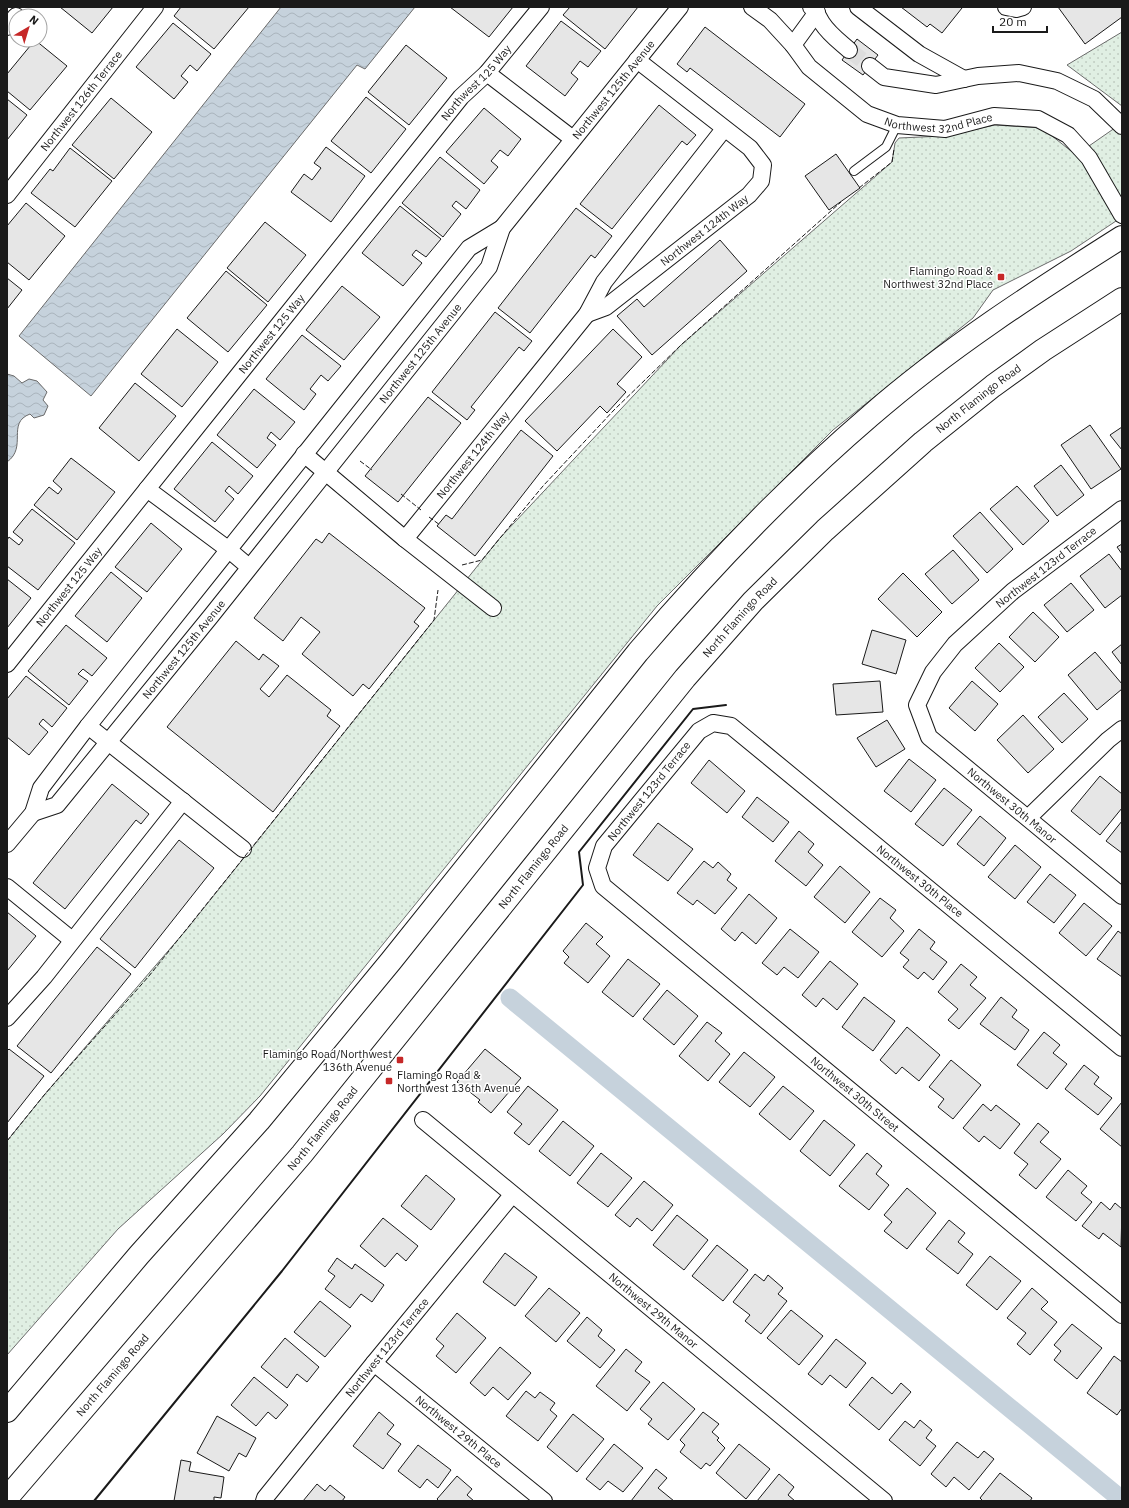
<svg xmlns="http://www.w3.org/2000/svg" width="1129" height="1508" font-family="'IBM Plex Sans',sans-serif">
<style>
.park{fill:url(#park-dots);stroke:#6a6a6a}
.water{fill:url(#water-waves);stroke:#6a6a6a}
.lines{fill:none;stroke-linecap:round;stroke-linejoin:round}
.canal{stroke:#c6d2dc;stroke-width:19}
.building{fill:#e6e6e6;stroke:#1a1a1a}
.street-tunnel{stroke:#ddd;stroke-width:16;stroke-dasharray:16 8;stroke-linecap:butt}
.lane-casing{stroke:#1a1a1a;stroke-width:10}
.street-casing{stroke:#1a1a1a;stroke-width:18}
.highway-casing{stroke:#1a1a1a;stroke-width:24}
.lane{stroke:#fff;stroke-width:8}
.street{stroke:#fff;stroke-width:16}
.highway{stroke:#fff;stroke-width:22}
.fence{stroke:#1a1a1a;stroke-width:1;stroke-dasharray:5 2;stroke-linecap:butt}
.wall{stroke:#1a1a1a;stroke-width:2}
.poi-dot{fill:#c62828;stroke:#fff;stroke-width:1.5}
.labels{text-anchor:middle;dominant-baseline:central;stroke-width:3;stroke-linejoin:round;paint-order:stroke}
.street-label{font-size:11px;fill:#1a1a1a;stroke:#fff}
.poi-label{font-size:11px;fill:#1a1a1a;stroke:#fff;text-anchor:end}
</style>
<defs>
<pattern id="park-dots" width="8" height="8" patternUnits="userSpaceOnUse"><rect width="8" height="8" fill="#e0efe3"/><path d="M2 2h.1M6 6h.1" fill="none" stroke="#c0ccc2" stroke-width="1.8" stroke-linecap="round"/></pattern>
<pattern id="water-waves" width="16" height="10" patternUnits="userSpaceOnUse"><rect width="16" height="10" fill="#c6d2dc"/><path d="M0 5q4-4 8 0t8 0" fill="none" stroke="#aab4bc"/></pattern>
</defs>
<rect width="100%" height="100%" fill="#fff"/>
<!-- park -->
<path class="park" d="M1122 32V106L1067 65Z
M1122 123V217L1071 251 993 290 973 318 833 430 657 606 260 1096 223 1134 118 1229 7 1355V1141L45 1094 187 929 499 539 681 345 892 162 895 143 899 138 943 136 995 125 1042 128 1076 155Z"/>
<!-- water -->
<path class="water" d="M281 7H415L365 69 357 65 91 396 19 336Z
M7 374 14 376 22 383 29 379 37 381 47 392 43 400 48 406 44 415 34 418 30 414C6 423 28 447 7 462Z"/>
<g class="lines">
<!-- canal -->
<path class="canal" d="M510 998 1122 1500"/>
</g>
<!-- building -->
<path class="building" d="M60 7H113L92 33Z
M181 7H249L214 49 174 16Z
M450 7H513L489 37Z
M570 7H638L605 49 563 15Z
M901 7H961L962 8 942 33 930 24 927 27Z
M1058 7H1122V17L1085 44Z
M561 21 601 51 588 67 580 61 571 73 578 79 565 96 526 66Z
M173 23 211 54 197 71 190 65 181 76 188 82 174 99 136 67Z
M705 27 805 104 780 137 690 68 687 72 677 64Z
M857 39 878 55 863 75 842 60Z
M35 40 67 66 30 110 7 91V74Z
M406 45 447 78 409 125 368 92Z
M366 97 406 129 371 173 331 141Z
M111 98 152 132 114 179 72 145Z
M7 99 27 115 7 140Z
M659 105 696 135 687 145 682 141 612 229 580 204Z
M484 108 521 139 508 156 500 150 491 161 498 167 484 184 446 152Z
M326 147 365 176 331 222 291 192 304 174 312 180 321 168 314 163Z
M70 148 112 181 75 227 31 193 50 169 53 171Z
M836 154 860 188 829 210 805 176Z
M440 157 480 190 466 209 456 201 452 206 461 214 443 237 402 203Z
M26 203 65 236 29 280 7 262V226Z
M400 206 441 239 426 257 416 250 412 255 422 263 403 286 362 253Z
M576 208 612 236 595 258 591 255 530 333 498 308Z
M265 222 306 255 268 302 227 268Z
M720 240 747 271 652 355 617 316 637 299 644 307Z
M226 271 267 305 228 352 187 318Z
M7 278 22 290 7 309Z
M342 286 380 317 344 360 306 330Z
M495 312 532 341 524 351 519 347 471 407 475 410 467 420 432 392Z
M177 329 218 362 182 407 141 374Z
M613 329 642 357 617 384 626 392 607 413 600 406 557 451 525 421Z
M302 335 341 366 328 381 321 375 310 389 316 394 304 410 266 379Z
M135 383 176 416 139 461 99 428Z
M254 389 295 422 280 440 271 432 267 438 276 445 257 468 217 435Z
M428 397 461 423 398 502 365 476Z
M1090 425 1121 469 1091 489 1061 445Z
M1122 427V450L1110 435Z
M521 430 553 456 475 556 437 526 446 515 452 519Z
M212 442 253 476 238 494 229 486 225 491 234 499 215 522 174 489Z
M71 458 115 492 77 540 34 505 49 487 58 494 62 489 53 481Z
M1061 465 1084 495 1057 516 1034 486Z
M1017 486 1049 521 1023 545 990 509Z
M32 509 75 543 38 590 7 566V540L9 537 19 545 23 540 13 532Z
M980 512 1013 549 987 573 953 536Z
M151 523 182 549 147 592 115 567Z
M329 533 425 608 414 622 419 626 369 689 363 684 353 696 302 654 320 632 301 617 283 641 254 618 316 539 322 543Z
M1122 544V554L1117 547Z
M953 550 979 580 952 604 925 574Z
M1109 554 1122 571V595L1105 608 1080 576Z
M111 572 142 598 107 642 75 616Z
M903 573 942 612 917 637 878 599Z
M7 579 31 598 7 628Z
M1071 583 1094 610 1067 632 1044 605Z
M1033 612 1059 637 1035 662 1009 637Z
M66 625 107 658 92 676 83 669 78 674 88 681 69 705 28 671Z
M872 630 906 640 896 674 862 664Z
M236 641 259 660 263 654 279 666 260 689 269 697 287 675 331 710 327 716 340 726 273 812 167 727Z
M999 643 1024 667 1000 692 975 668Z
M1122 644V665L1112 652Z
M1095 652 1122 684V689L1097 710 1068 675Z
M26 676 67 708 52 727 43 719 39 724 48 732 29 755 7 737V699Z
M880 681 883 712 836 715 833 684Z
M972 681 998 704 975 731 949 708Z
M1064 693 1088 719 1062 743 1038 717Z
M1023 715 1054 749 1028 773 997 740Z
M887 720 905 749 876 767 857 738Z
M909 759 936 780 911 812 884 791Z
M709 760 745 791 727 813 691 783Z
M1100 776 1122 794V808L1100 835 1071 811Z
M112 784 149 814 141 824 136 820 65 909 33 883Z
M944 788 972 810 943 846 915 824Z
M757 797 789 822 773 842 742 817Z
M980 816 1006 838 984 866 957 844Z
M1122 821V853L1106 841Z
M658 823 693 849 668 881 633 855Z
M799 831 814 844 808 852 823 865 806 886 775 861Z
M179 840 214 868 135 968 100 939Z
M1015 845 1041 867 1015 899 988 877Z
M704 861 713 868 718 862 731 874 727 880 737 888 715 914 697 900 693 905 677 893Z
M840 866 870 892 845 923 814 897Z
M1050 874 1076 895 1054 923 1027 902Z
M749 894 777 918 756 944 742 932 735 941 721 929Z
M880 898 896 910 890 918 904 931 882 957 852 932Z
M1084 903 1112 926 1086 956 1059 933Z
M7 912 36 936 7 971Z
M586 923 603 937 596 944 610 956 588 983 564 963 569 957 563 951Z
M790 929 819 952 798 978 784 967 777 975 762 963Z
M919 929 935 942 930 949 947 962 933 980 924 972 918 979 903 967 909 960 900 953Z
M1118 931 1122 934V977L1097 959Z
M97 947 131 974 51 1073 17 1046Z
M628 959 660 984 633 1017 602 992Z
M830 961 858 984 837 1010 823 998 816 1007 802 995Z
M961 964 977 977 970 985 986 998 959 1029 948 1020 958 1009 938 992Z
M667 990 698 1016 674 1045 643 1019Z
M864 997 895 1021 873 1051 842 1027Z
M1001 997 1017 1010 1012 1017 1029 1030 1015 1050 980 1024Z
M707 1022 722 1033 715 1041 730 1054 708 1081 679 1056Z
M907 1027 940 1055 919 1081 902 1067 896 1074 880 1060Z
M1044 1032 1060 1045 1053 1053 1067 1064 1047 1089 1017 1065Z
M9 1049 44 1076 7 1123V1051Z
M485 1049 521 1078 491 1113 478 1102 480 1100 457 1082Z
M744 1052 775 1077 750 1107 719 1082Z
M951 1060 981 1085 953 1119 938 1107 944 1099 929 1087Z
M1084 1065 1099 1077 1094 1084 1112 1098 1098 1115 1065 1089Z
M528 1086 558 1110 529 1145 514 1133 522 1124 507 1112Z
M783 1086 814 1111 790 1140 759 1114Z
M1122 1102V1147L1100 1129Z
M983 1104 991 1111 996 1105 1020 1124 1000 1149 984 1136 979 1142 963 1128Z
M824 1120 855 1145 830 1176 800 1151Z
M563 1121 594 1146 570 1176 539 1151Z
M1038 1123 1049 1132 1040 1142 1061 1159 1036 1189 1019 1175 1028 1164 1014 1153Z
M601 1153 632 1178 608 1207 577 1183Z
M867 1153 882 1166 876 1174 889 1185 869 1210 839 1186Z
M1068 1170 1087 1186 1081 1193 1092 1202 1076 1221 1046 1197Z
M426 1175 455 1199 431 1230 401 1206Z
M644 1181 673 1205 652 1231 637 1218 630 1227 615 1215Z
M907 1188 936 1213 907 1249 884 1231 892 1222 884 1215Z
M1101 1202 1110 1210 1115 1203 1122 1209 1121 1247 1103 1233 1099 1239 1082 1226Z
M677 1215 708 1240 684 1270 653 1245Z
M383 1218 418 1246 406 1261 397 1253 385 1267 360 1246Z
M949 1220 965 1233 958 1242 973 1254 958 1274 926 1249Z
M717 1245 748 1270 723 1301 692 1276Z
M505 1253 537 1277 515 1306 483 1282Z
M990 1256 1021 1281 997 1310 966 1285Z
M337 1258 352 1269 355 1264 384 1285 372 1302 361 1294 350 1308 325 1289 335 1276 328 1271Z
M755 1274 764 1281 768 1275 783 1288 778 1294 787 1301 761 1334 745 1321 750 1315 733 1302Z
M549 1288 580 1313 556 1342 525 1316Z
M1032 1288 1048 1302 1041 1309 1057 1322 1030 1355 1017 1344 1026 1333 1007 1318Z
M320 1301 351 1326 325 1357 294 1332Z
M791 1310 823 1336 799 1365 767 1338Z
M457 1313 486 1338 456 1373 436 1356 444 1346 436 1339Z
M587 1317 602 1330 598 1336 615 1350 600 1368 567 1341Z
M1072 1324 1102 1348 1077 1379 1054 1360 1061 1351 1054 1345Z
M285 1338 319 1367 307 1382 297 1374 287 1388 261 1367Z
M836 1339 866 1363 846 1388 830 1375 822 1385 808 1374Z
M500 1347 531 1373 508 1400 493 1387 485 1396 470 1383Z
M626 1349 642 1362 635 1371 650 1382 627 1411 596 1386Z
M1114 1356 1122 1362V1408L1117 1415 1087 1393Z
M254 1377 288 1405 276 1419 268 1412 256 1426 231 1405Z
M872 1377 892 1394 901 1383 911 1392 879 1430 849 1405Z
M663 1382 695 1409 668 1440 648 1424 652 1419 640 1409Z
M526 1391 535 1398 540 1392 555 1403 550 1410 557 1416 538 1441 506 1416Z
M379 1412 394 1425 387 1434 401 1444 383 1469 353 1446Z
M703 1412 719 1424 712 1432 719 1438 717 1440 725 1448 710 1466 706 1463 701 1469 680 1452 685 1445 680 1440Z
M573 1414 604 1439 577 1472 547 1447Z
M217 1416 256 1438 246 1457 239 1453 229 1471 197 1453Z
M920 1420 932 1430 926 1438 936 1446 920 1466 889 1440 905 1421 914 1428Z
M957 1442 978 1458 984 1451 994 1459 969 1490 954 1477 946 1487 931 1474Z
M614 1444 643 1468 623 1492 608 1481 600 1490 586 1479Z
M739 1444 770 1469 746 1499 716 1473Z
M418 1445 451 1470 438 1488 427 1479 420 1488 398 1471Z
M181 1460 191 1462 189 1471 224 1477 221 1498 214 1497V1501H174Z
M656 1469 667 1478 658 1488 674 1501H631Z
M1000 1473 1032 1498 1030 1501H983L980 1498Z
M779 1474 794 1487 788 1495 795 1501H757Z
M457 1476 472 1489 467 1495 474 1501H439L437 1499Z
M317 1484 325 1491 330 1485 345 1497 342 1501H303Z"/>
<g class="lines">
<!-- street-tunnel -->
<path class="street-tunnel" d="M849 50 870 66"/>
<!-- lane casing -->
<g class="lane-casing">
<path id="lane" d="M854 171 886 147 897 125"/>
</g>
<!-- street casing -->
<g class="street-casing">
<g id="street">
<path id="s1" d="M752 7 770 20 793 45 809 67 867 114 897 125 945 129 994 116 1038 119 1068 135 1089 158 1122 215"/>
<path d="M811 7C817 12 818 17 822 23 829 34 840 42 849 50"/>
<path d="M858 7 919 54 964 79"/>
<path d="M1006 7 1016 9 1023 7"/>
<path d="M7 27 16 16"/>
<path d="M793 45 817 12"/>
<path d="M870 66 884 77 936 85 978 76 1019 73 1057 81 1094 99 1122 126"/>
<path d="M487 73 573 139"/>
<path id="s2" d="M7 195 155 7"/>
<path id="s3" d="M587 314 606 307 749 195 761 181 763 165 750 148 637 60"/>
<path d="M304 454 405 539 493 608"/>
<path d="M147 489 229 550 249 567"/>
<path id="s4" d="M1122 509 1013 591 955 644 933 672 917 705 929 737 1122 896"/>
<path id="s5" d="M405 539 587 314 604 282 724 129"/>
<path id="s6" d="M7 664 461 97 487 73 541 7"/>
<path d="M88 726 243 849"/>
<path id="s7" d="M33 813 57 805 211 616 489 267 502 228 680 7"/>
<path d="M1028 818 1108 740 1122 729"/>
<path d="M7 844 33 813 41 788 88 726 469 248 502 228"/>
<path d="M7 887 72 940"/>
<path d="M7 1018 44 977 183 801"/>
<path id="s8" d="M1122 1048 731 726 713 723 699 731 604 846 597 868 603 886 1122 1315"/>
<path id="s9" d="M423 1120 884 1501"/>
<path id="s10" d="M374 1363 544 1501"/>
<path id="s11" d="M264 1501 265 1498 374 1363 512 1195"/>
</g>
</g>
<!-- highway casing -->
<g class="highway-casing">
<g id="highway">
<path d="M7 1411 139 1255 259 1121 391 961 638 652C710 568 786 488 870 416 948 348 1035 292 1122 237"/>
<path id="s12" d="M7 1498 302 1154 685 678 753 601 825 530 923 442 993 386 1043 350 1122 299"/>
</g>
</g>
<!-- lane -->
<use href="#lane" class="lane"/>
<!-- street -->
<use href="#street" class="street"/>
<!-- highway -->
<use href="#highway" class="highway"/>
<!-- fence -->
<path class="fence" d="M859 188 892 162 894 149
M360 461 372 470
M401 494 421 510
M429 517 440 525
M462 565 482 560 543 486 614 410 681 345 841 202
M7 1141 45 1094 149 976 434 620 438 590"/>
<!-- wall -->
<path class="wall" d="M94 1501 282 1271 583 885 579 852 693 709 726 705"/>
</g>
<!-- markers -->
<g class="poi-dot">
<rect x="997" y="273" width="8" height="8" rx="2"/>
<rect x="396" y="1056" width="8" height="8" rx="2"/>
<rect x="385" y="1077" width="8" height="8" rx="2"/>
</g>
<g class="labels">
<!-- street labels -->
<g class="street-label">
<text stroke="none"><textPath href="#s6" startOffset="747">Northwest 125 Way</textPath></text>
<text stroke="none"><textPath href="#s7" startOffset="934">Northwest 125th Avenue</textPath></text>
<text stroke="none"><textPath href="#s2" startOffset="120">Northwest 126th Terrace</textPath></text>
<text stroke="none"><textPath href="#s1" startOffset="232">Northwest 32nd Place</textPath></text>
<text stroke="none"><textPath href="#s3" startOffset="145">Northwest 124th Way</textPath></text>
<text stroke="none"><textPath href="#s6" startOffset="423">Northwest 125 Way</textPath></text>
<text stroke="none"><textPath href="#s7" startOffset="605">Northwest 125th Avenue</textPath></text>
<text stroke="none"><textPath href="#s12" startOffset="1470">North Flamingo Road</textPath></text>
<text stroke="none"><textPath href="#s5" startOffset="108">Northwest 124th Way</textPath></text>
<text transform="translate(1046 567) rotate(-38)">Northwest 123rd Terrace</text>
<text stroke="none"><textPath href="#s6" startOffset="99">Northwest 125 Way</textPath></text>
<text stroke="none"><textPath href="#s12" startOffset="1146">North Flamingo Road</textPath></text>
<text stroke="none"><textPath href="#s7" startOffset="226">Northwest 125th Avenue</textPath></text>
<text transform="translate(649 791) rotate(-51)">Northwest 123rd Terrace</text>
<text stroke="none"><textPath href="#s4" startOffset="429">Northwest 30th Manor</textPath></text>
<text stroke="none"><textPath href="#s12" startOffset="822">North Flamingo Road</textPath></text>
<text transform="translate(920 881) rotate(39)">Northwest 30th Place</text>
<text stroke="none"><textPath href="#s8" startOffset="1059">Northwest 30th Street</textPath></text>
<text stroke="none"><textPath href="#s12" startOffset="486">North Flamingo Road</textPath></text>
<text stroke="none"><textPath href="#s9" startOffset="299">Northwest 29th Manor</textPath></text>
<text stroke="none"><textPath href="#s11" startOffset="197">Northwest 123rd Terrace</textPath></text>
<text stroke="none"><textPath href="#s12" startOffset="162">North Flamingo Road</textPath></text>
<text stroke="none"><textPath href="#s10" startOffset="109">Northwest 29th Place</textPath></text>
</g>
<!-- poi labels -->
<g class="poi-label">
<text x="993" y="271">Flamingo Road &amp;<tspan x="993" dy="13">Northwest 32nd Place</tspan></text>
<text x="392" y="1054">Flamingo Road/Northwest<tspan x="392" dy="13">136th Avenue</tspan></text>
<text x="397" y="1075" text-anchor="start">Flamingo Road &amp;<tspan x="397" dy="13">Northwest 136th Avenue</tspan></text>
</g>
</g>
<!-- border -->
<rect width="1129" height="1508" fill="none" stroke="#1a1a1a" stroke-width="16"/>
<!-- north arrow -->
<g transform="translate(28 28) rotate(38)"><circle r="19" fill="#ffffff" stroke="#a3a3a3"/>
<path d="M0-3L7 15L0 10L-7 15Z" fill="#c62828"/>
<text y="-6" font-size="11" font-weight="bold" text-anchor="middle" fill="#1a1a1a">N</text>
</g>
<!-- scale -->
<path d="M993 26v6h54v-6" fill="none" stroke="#1a1a1a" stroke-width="2"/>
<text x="999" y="26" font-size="12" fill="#1a1a1a" stroke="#ffffff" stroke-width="3" paint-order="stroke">20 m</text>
</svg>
